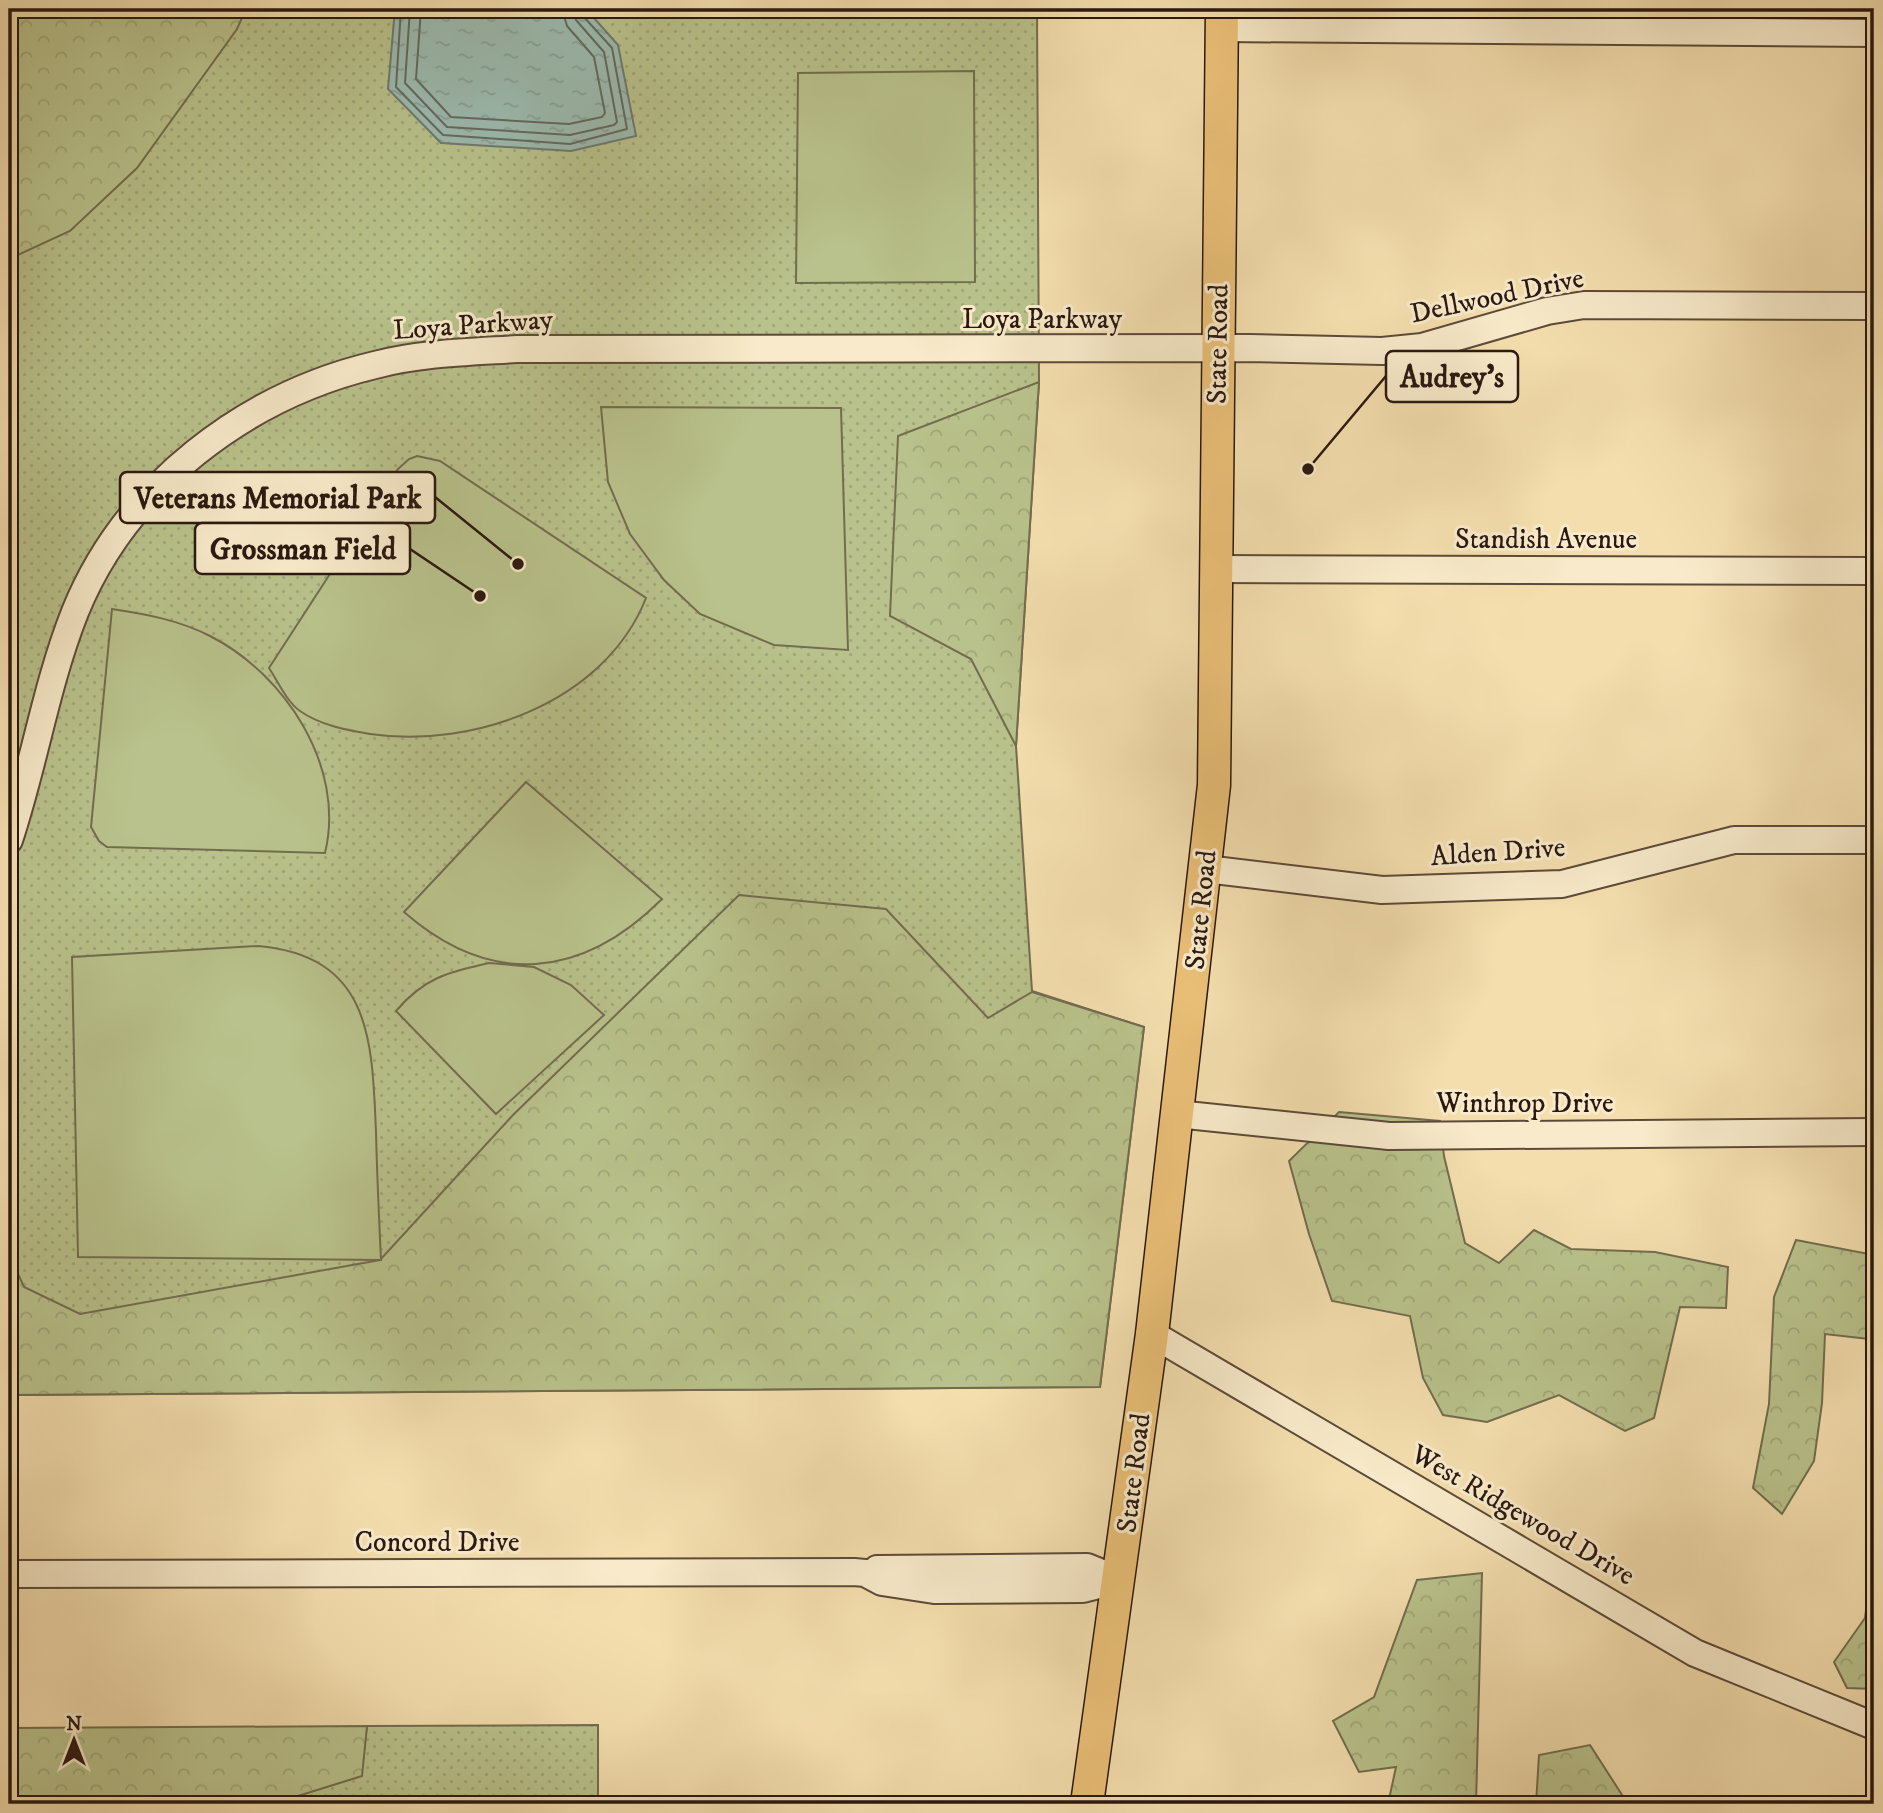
<svg xmlns="http://www.w3.org/2000/svg" width="1883" height="1813" font-family="'IM FELL DW Pica',serif">
<style>
.grass{fill:url(#grass-dots);stroke:#726d4e;stroke-width:2}
.forest{fill:url(#forest-crowns);stroke:#726d4e;stroke-width:2}
.garden{fill:#b9c28c;stroke:#726d4e;stroke-width:2}
.water{fill:url(#water-ripples);stroke:#6e7a70;stroke-width:2}
.lines{fill:none;stroke-linecap:round;stroke-linejoin:round}
.shore{stroke:#636a60;stroke-width:2}
.minor-casing{stroke:#5c4a38;stroke-width:30}
.major-casing{stroke:#2a1810;stroke-width:35}
.minor{stroke:#f8eaca;stroke-width:26}
.major{stroke:#eabf77;stroke-width:32}
.labels{text-anchor:middle;dominant-baseline:central;stroke-width:6;stroke-linejoin:round;paint-order:stroke}
.street-label{font-size:28px;fill:#2a1810;stroke:#f8eaca}
.leader{fill:none;stroke:#2a1810;stroke-width:2.5}
.callout-dot{fill:#2a1810;stroke:#f8eaca;stroke-width:2.5}
.callout{fill:#f8eaca;stroke:#2a1810;stroke-width:2.5}
.callout-label{font-size:30px;text-anchor:middle;font-weight:bold;fill:#2a1810}
</style>
<defs>
<pattern id="grass-dots" width="8" height="8" patternUnits="userSpaceOnUse" patternTransform="scale(1.75)"><rect width="8" height="8" fill="#b9c28c"/><path d="M2 2h.1M6 6h.1" fill="none" stroke="#9fa678" stroke-width="1.8" stroke-linecap="round"/></pattern>
<pattern id="forest-crowns" width="20" height="18" patternUnits="userSpaceOnUse" patternTransform="scale(1.75)"><rect width="20" height="18" fill="#b9c28c"/><path d="M2 6a3 3 0 1 1 6 0M12 15a3 3 0 1 1 6 0" fill="none" stroke="#9fa678"/></pattern>
<pattern id="water-ripples" width="26" height="14" patternUnits="userSpaceOnUse" patternTransform="scale(1.75)"><rect width="26" height="14" fill="#9cbbb0"/><path d="M2 4q2-2 4 0t4 0M15 11q2-2 4 0t4 0" fill="none" stroke="#87a096"/></pattern>
</defs>
<rect width="100%" height="100%" fill="#f4deae"/>
<filter id="stains"><feTurbulence type="fractalNoise" baseFrequency=".00286" numOctaves="4"/><feColorMatrix values="0 0 0 0 .2 0 0 0 0 .09 0 0 0 0 .02 0 0 0 .5 -.17"/></filter>
<radialGradient id="worn" r=".72"><stop offset=".6" stop-color="#630" stop-opacity="0"/><stop offset="1" stop-color="#630" stop-opacity=".3"/></radialGradient>
<!-- grass -->
<path class="grass" d="M9 9H1037L1039 382 1016 746 1032 991 1144 1027 1100 1387 9 1395Z
M598 1725V1804H272L361 1776 367 1726Z"/>
<!-- forest -->
<path class="forest" d="M9 9H246L237 29 137 168 70 231 9 259Z
M1039 382 1016 746 971 659 890 616 898 436Z
M739 895 886 909 988 1018 1032 992 1144 1027 1100 1387 9 1395V1254L24 1287 80 1314 380 1260 513 1115Z
M1339 1112 1440 1121 1444 1156 1465 1243 1499 1263 1534 1230 1571 1249 1655 1252 1728 1267 1726 1308 1680 1307 1654 1418 1625 1431 1559 1395 1487 1422 1443 1415 1423 1378 1410 1316 1332 1301 1309 1234 1289 1161Z
M1796 1240 1874 1255V1352L1869 1339 1825 1334 1822 1403 1814 1461 1782 1514 1753 1488 1769 1404 1774 1297Z
M1874 1548V1689L1847 1688 1834 1662 1865 1618Z
M1482 1573 1476 1804H1388L1396 1767 1359 1772 1333 1721 1374 1697 1417 1580Z
M367 1726 362 1776 272 1804H9V1728Z
M1590 1745 1624 1798 1633 1804H1536L1539 1755Z"/>
<!-- garden -->
<path class="garden" d="M974 71 975 282 796 283 798 73Z
M601 407 841 408 848 650 774 645 700 614 664 580 630 534 608 482Z
M417 456 440 461 646 598C605 702 474 749 370 734 346 730 320 725 300 711 287 702 277 680 269 668L398 469 409 459Z
M112 609C145 614 179 620 210 636 285 674 346 767 325 853L107 847 99 841 91 827Z
M526 782 662 899C582 979 491 988 404 912Z
M258 946C372 956 372 1041 376 1132 377 1175 379 1218 381 1260L78 1257 72 957Z
M489 963 534 967 571 985 604 1015 496 1114 396 1011C424 978 448 972 489 963Z"/>
<!-- water -->
<path class="water" d="M395 9H586L618 45 636 136 571 151 441 143 388 89Z"/>
<g class="lines">
<!-- shore -->
<path class="shore" d="M401 9 396 87 443 135 570 144 627 129 612 48 583 16 582 9
M410 9 405 83 447 127 570 135 614 125 617 122 604 52 576 20 573 9
M421 9 416 79 451 117 569 124 602 117 605 113 594 57 567 26 562 9"/>
<!-- minor casing -->
<g class="minor-casing">
<path id="minor" d="M1222 28 1874 33
M1217 569 1874 571
M9 840C34 765 46 685 75 612 126 486 245 396 375 365 421 353 469 352 517 349L1249 348 1382 351 1422 347 1547 311 1584 305 1874 306
M1206 869 1382 890 1562 884 1734 840H1874
M1177 1114 1389 1136 1874 1132
M1152 1334 1695 1653 1874 1726
M877 1569 1087 1567 1119 1580
M9 1574 854 1572 865 1573 882 1582 934 1590 1083 1589 1119 1580"/>
</g>
<!-- major casing -->
<g class="major-casing">
<path id="major" d="M1087 1804 1152 1334 1214 785 1222 9"/>
</g>
<!-- minor -->
<use href="#minor" class="minor"/>
<!-- major -->
<use href="#major" class="major"/>
</g>
<g class="labels">
<!-- street labels -->
<g class="street-label">
<text transform="translate(1497 296) rotate(-12)">Dellwood Drive</text>
<text x="1042" y="319">Loya Parkway</text>
<text transform="translate(473 325) rotate(-4)">Loya Parkway</text>
<text transform="translate(1218 344) rotate(-89)">State Road</text>
<text x="1546" y="539">Standish Avenue</text>
<text transform="translate(1498 852) rotate(-4)">Alden Drive</text>
<text transform="translate(1201 910) rotate(-84)">State Road</text>
<text x="1525" y="1103">Winthrop Drive</text>
<text transform="translate(1134 1473) rotate(-83)">State Road</text>
<text transform="translate(1523 1515) rotate(30)">West Ridgewood Drive</text>
<text x="437" y="1542">Concord Drive</text>
</g>
</g>
<!-- callouts -->
<path class="leader" d="M1308 469L1386 376M518 564L435 497M480 596L410 549"/>
<g class="callout-dot">
<circle cx="1308" cy="469" r="7"/>
<circle cx="518" cy="564" r="7"/>
<circle cx="480" cy="596" r="7"/>
</g>
<g class="callout">
<rect x="1386" y="351" width="132" height="51" rx="7"/>
<rect x="120" y="472" width="315" height="51" rx="7"/>
<rect x="195" y="523" width="215" height="51" rx="7"/>
</g>
<g class="callout-label">
<text x="1452" y="387">Audrey's</text>
<text x="278" y="508">Veterans Memorial Park</text>
<text x="303" y="559">Grossman Field</text>
</g>
<!-- margin -->
<rect width="1883" height="1813" fill="none" stroke="#f4deae" stroke-width="35"/>
<rect x="10" y="10" width="1862" height="1792" fill="none" stroke="#2a1810" stroke-width="3.5"/>
<rect x="18" y="18" width="1848" height="1778" fill="none" stroke="#2a1810" stroke-width="2"/>
<!-- north arrow -->
<g transform="translate(74 1740)" stroke="#f8eaca" stroke-width="5" paint-order="stroke">
<path d="M0-5L12 26L0 18L-12 26Z" fill="#2a1810"/>
<text y="-10" font-size="19" font-weight="bold" text-anchor="middle" fill="#2a1810">N</text>
</g>
<rect width="100%" height="100%" filter="url(#stains)"/>
<rect width="100%" height="100%" fill="url(#worn)"/>
</svg>
